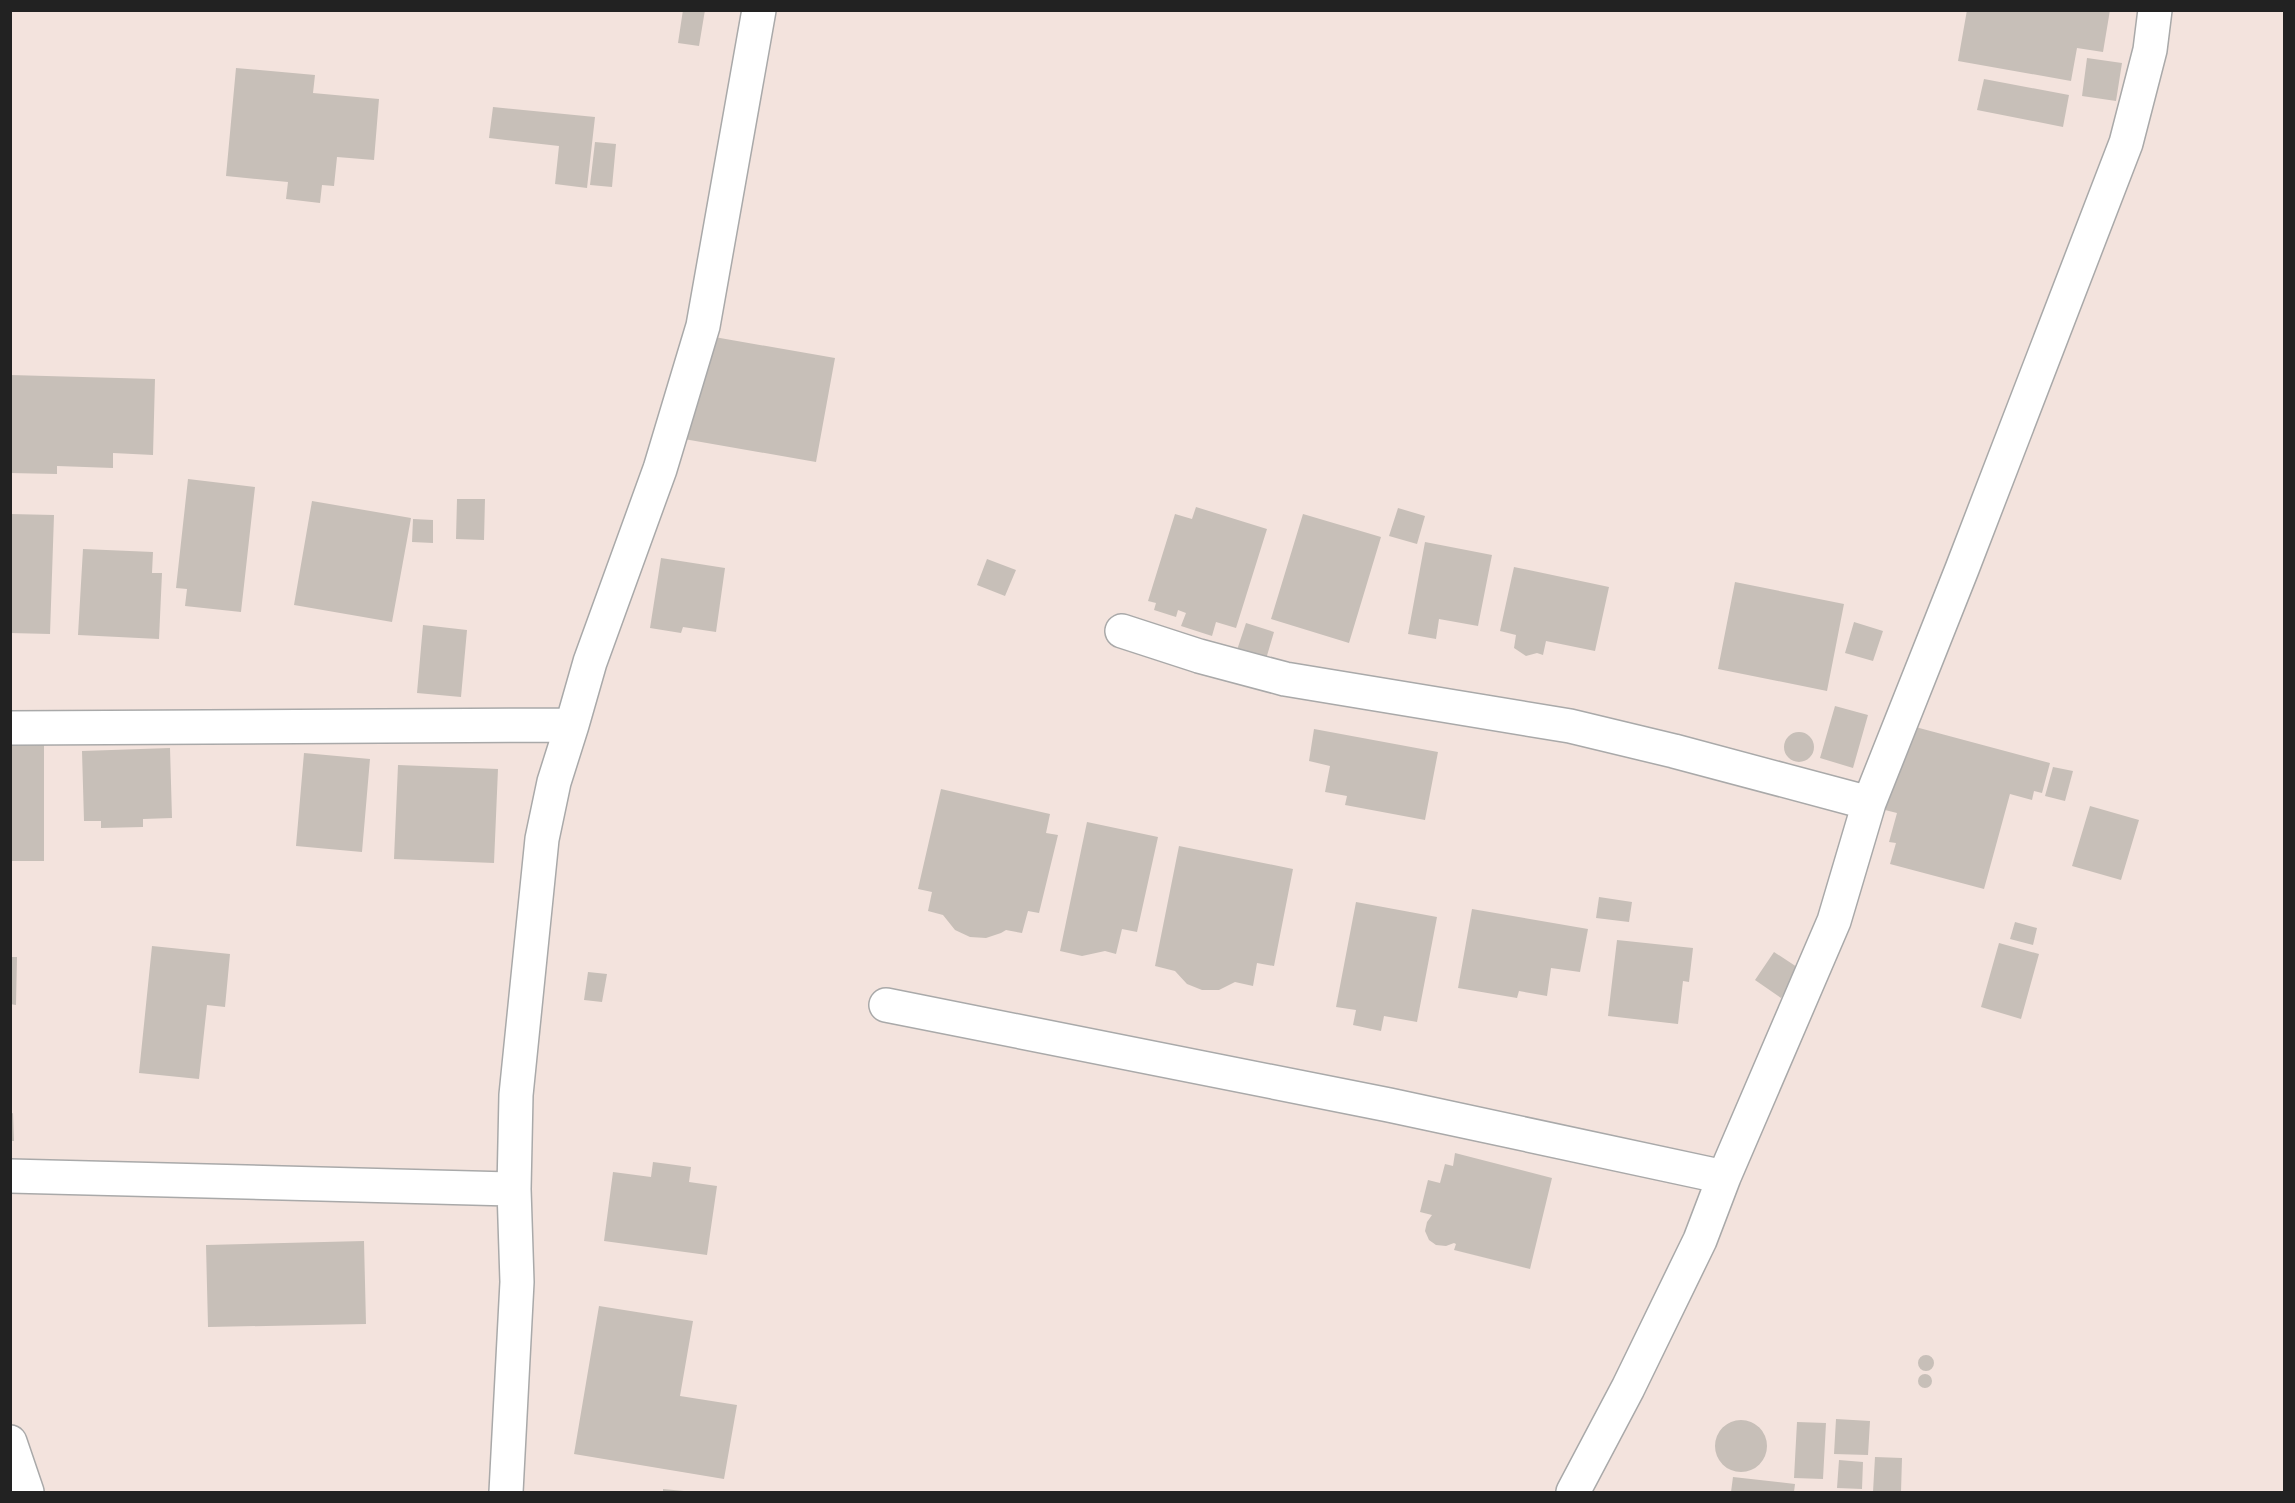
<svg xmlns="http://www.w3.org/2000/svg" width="2295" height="1503" font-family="'Space Grotesk',sans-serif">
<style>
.military{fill:#f3e3dd}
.building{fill:#c7bfb8}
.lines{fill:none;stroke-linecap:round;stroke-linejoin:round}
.minor-casing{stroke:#a9a9a9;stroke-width:36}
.minor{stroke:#fff;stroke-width:33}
</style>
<rect width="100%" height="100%" fill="#f2efe9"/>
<!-- military -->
<path class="military" d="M11 11H2284V1492H11Z"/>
<!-- building -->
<path class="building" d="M683 10H705L699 46 678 43Z
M1967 10H2110L2103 52 2077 48 2071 81 1958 61Z
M2087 58 2122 63 2116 101 2082 96Z
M236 68 315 75 313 93 379 99 374 160 337 157 334 186 322 185 320 203 286 199 288 182 226 176Z
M1984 79 2069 95 2063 127 1977 110Z
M493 107 595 117 587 188 555 184 559 146 489 138Z
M595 142 616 144 612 187 590 185Z
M703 335 835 358 816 462 684 439Z
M10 375 155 379 153 455 113 453V468L57 466V474L10 473Z
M188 479 255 487 241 612 185 606 187 589 176 588Z
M457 499H485L484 540 456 539Z
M312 501 411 518 392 622 294 605Z
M1196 507 1267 529 1236 628 1216 622 1212 636 1181 626 1186 613 1178 610 1176 617 1154 610 1156 603 1148 601 1175 514 1192 519Z
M1398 508 1425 516 1417 544 1389 536Z
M10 514 54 515 50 634 10 633Z
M1303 514 1381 537 1349 643 1271 619Z
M413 519 433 520V543L412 542Z
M1425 542 1492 555 1478 626 1439 619 1436 639 1408 634Z
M83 549 153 552 152 573H162L159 639 78 635Z
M661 558 725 568 716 632 683 627 681 633 650 628Z
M987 559 1016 570 1005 596 977 585Z
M1514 567 1609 587 1595 651 1546 641 1543 655 1537 653 1526 656 1514 648 1516 635 1500 631Z
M1735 582 1844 604 1827 691 1718 669Z
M1854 622 1883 631 1873 661 1845 653Z
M1246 623 1274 632 1266 659 1237 650Z
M423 625 467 630 461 697 417 693Z
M1835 706 1868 715 1853 768 1820 758Z
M1908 725 2050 763 2042 793 2034 791 2032 800 2010 794 1984 889 1890 864 1896 843 1889 842 1897 813 1885 810Z
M1314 729 1438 752 1425 820 1345 805 1347 796 1325 792 1330 766 1309 761Z
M1784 747a15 15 0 1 1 30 0a15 15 0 1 1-30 0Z
M10 745H44V861H10Z
M170 748 172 818 143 819V827L101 828V821H84L82 751Z
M304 753 370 759 362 852 296 846Z
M398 765 498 769 494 863 394 859Z
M2053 767 2073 771 2065 801 2045 796Z
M941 789 1050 814 1046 833 1058 835 1039 913 1028 911 1022 933 1006 930 1001 933 986 938 970 937 955 930 943 915 928 911 932 892 918 889Z
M2090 806 2139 820 2121 880 2072 866Z
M1087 822 1158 837 1137 932 1122 929 1116 954 1105 951 1082 956 1060 951Z
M1179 846 1293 869 1274 966 1257 963 1253 986 1235 982 1219 990H1202L1187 984 1175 971 1155 966Z
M1599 897 1632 902 1629 922 1596 918Z
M1356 902 1437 917 1417 1022 1384 1016 1381 1031 1353 1025 1356 1010 1336 1007Z
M1472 909 1588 929 1580 972 1551 968 1547 996 1519 991 1517 998 1458 988Z
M2015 922 2037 928 2033 945 2010 939Z
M1617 940 1693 948 1689 982 1683 981 1678 1024 1608 1016Z
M1999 943 2039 954 2021 1019 1981 1007Z
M152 946 230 954 225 1007 207 1005 199 1079 139 1073Z
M1774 952 1800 969 1781 998 1755 980Z
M10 957H17L16 1005 10 1004Z
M588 972 607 974 602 1002 584 1000Z
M13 1113 14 1141H10V1114Z
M1455 1153 1552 1178 1530 1269 1454 1250 1456 1244 1454 1243 1446 1246 1436 1245 1429 1240 1425 1231 1427 1222 1432 1215 1420 1212 1428 1180 1440 1183 1445 1164 1453 1166Z
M653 1162 691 1167 689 1182 717 1186 707 1255 604 1241 613 1172 651 1177Z
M364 1241 366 1324 208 1327 206 1245Z
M599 1306 693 1321 680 1396 737 1405 724 1479 574 1454Z
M1918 1363a8 8 0 1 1 16 0a8 8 0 1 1-16 0Z
M1918 1381a7 7 0 1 1 14 0a7 7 0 1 1-14 0Z
M1836 1419 1870 1421 1868 1455 1834 1454Z
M1715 1446a26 26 0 1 1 52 0a26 26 0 1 1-52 0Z
M1797 1422 1826 1423 1823 1479 1794 1478Z
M1875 1457 1902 1458 1901 1492H1873Z
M1839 1460 1863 1462 1862 1489 1837 1488Z
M1733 1477 1795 1484 1794 1492H1731Z
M663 1489 684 1491V1492H663Z"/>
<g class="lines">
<!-- minor casing -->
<g class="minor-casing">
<path id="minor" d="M1122 631 1199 656 1285 679 1570 726 1674 751 1869 803
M572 725 590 662 660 469 703 326 759 10
M10 728 572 725 554 782 542 839 516 1095 514 1189 10 1176
M886 1005 1389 1105 1724 1177
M10 1442 27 1492
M506 1492 517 1282 514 1189
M1573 1492 1628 1388 1700 1240 1724 1177 1834 921 1869 803 1962 569 2126 143 2150 50 2155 10"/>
</g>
<!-- minor -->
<use href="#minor" class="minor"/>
</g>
<!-- border -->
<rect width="2295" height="1503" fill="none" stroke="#222222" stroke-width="24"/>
</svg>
